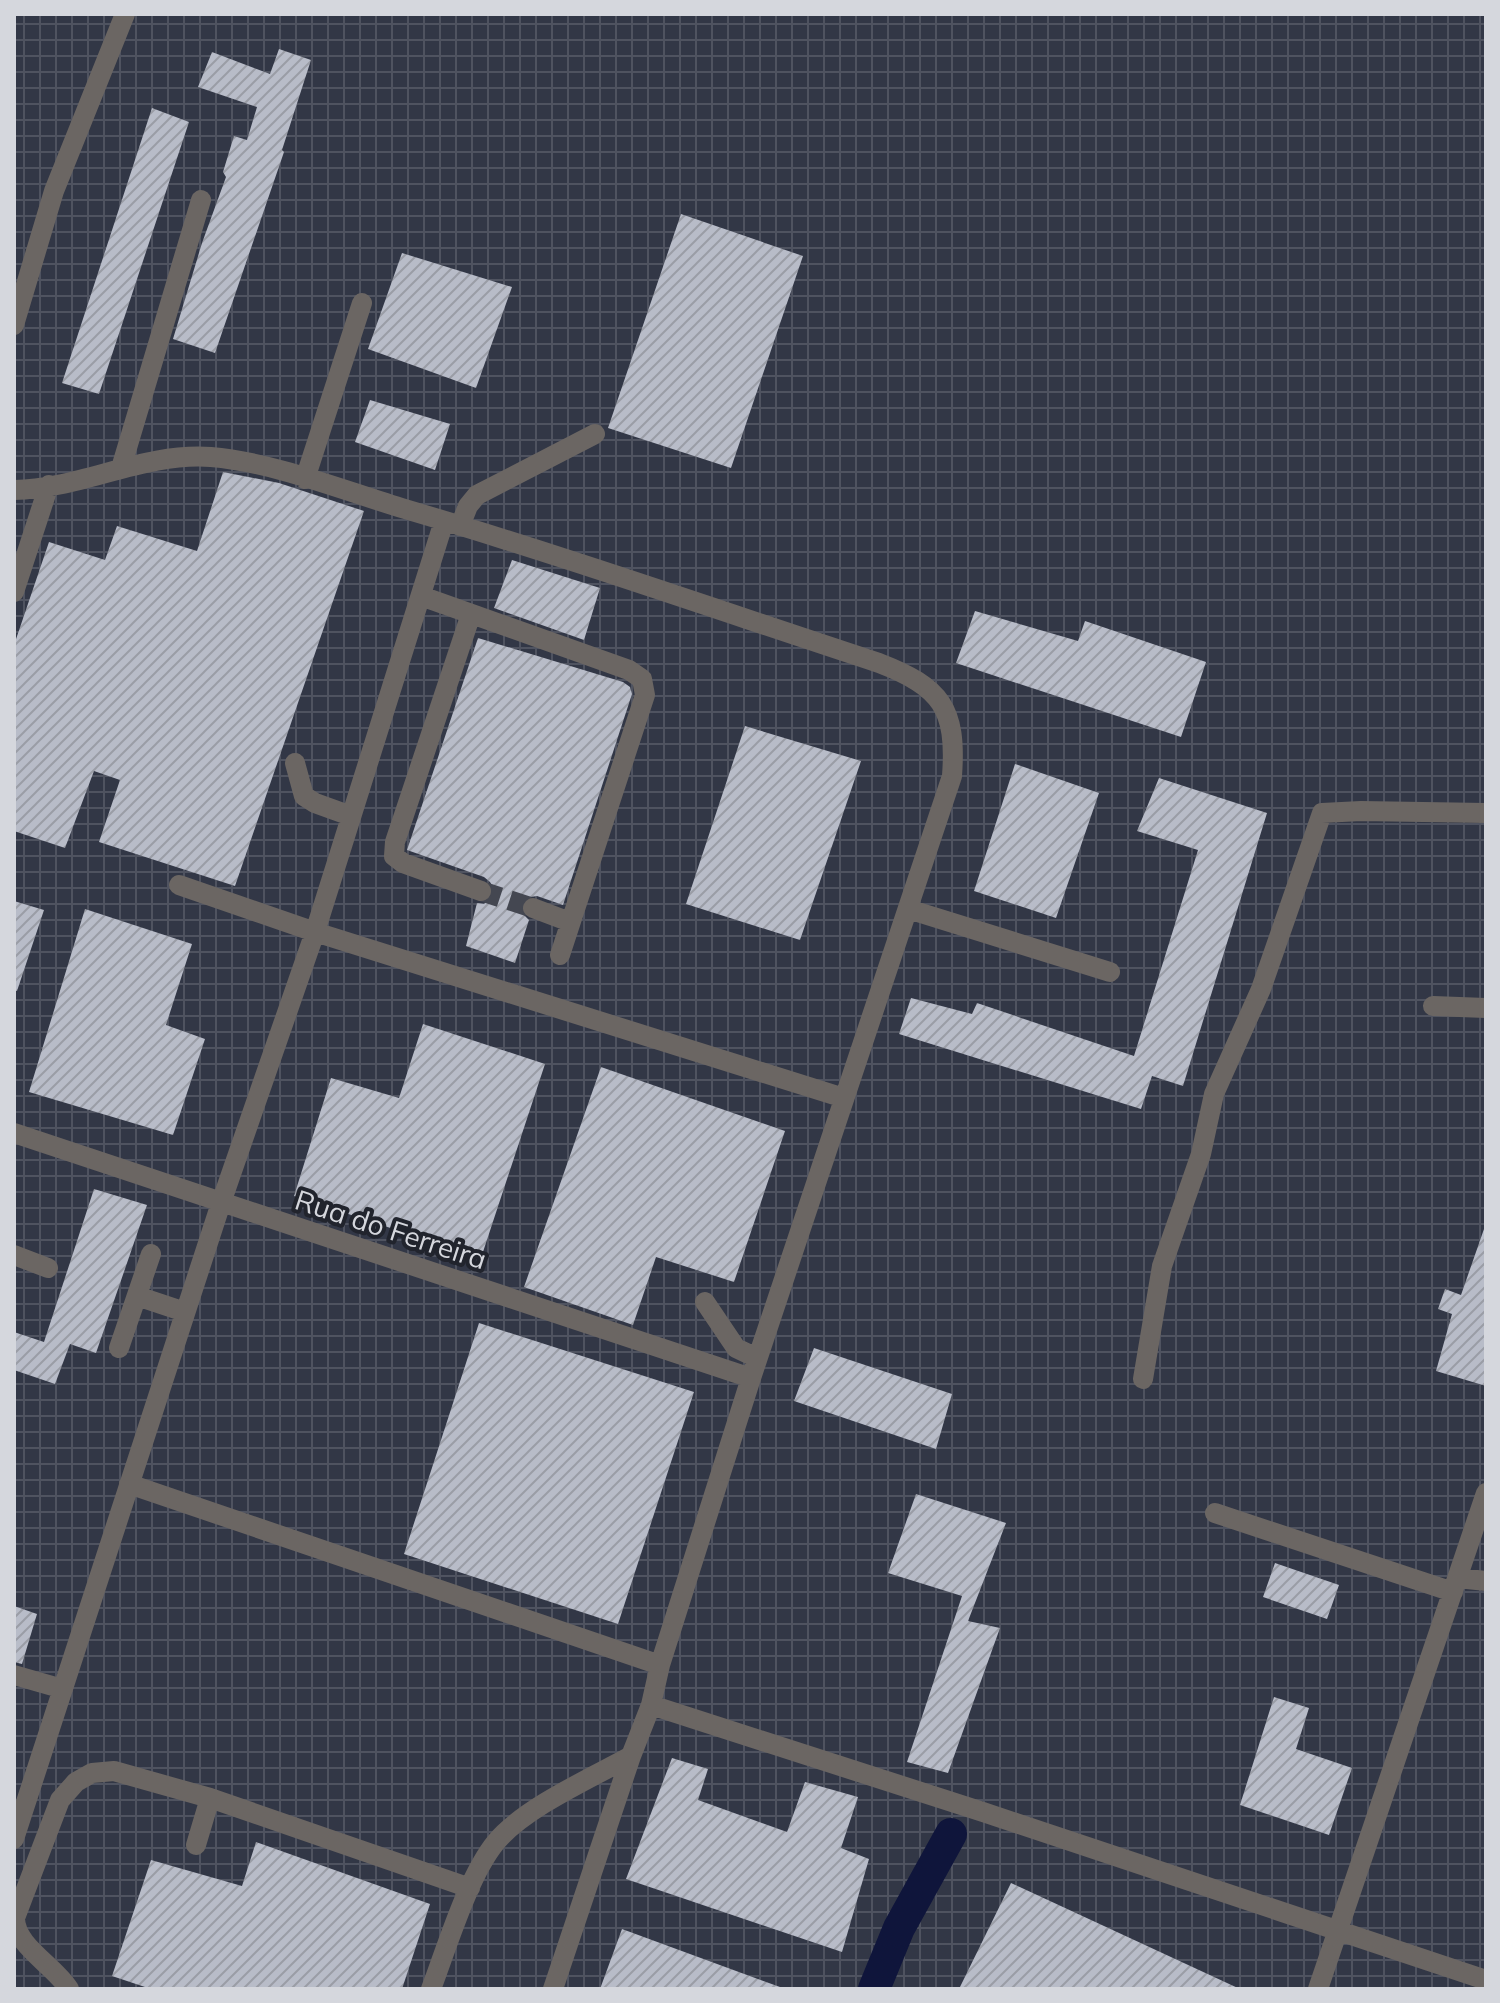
<svg xmlns="http://www.w3.org/2000/svg" width="1500" height="2003" font-family="Mulish,sans-serif">
<style>
.industrial{fill:url(#industrial-grid)}
.lines{fill:none;stroke-linecap:round;stroke-linejoin:round}
.river{stroke:#0f153b;stroke-width:32}
.building{fill:url(#building-hatch)}
.minor-tunnel{stroke:#444751;stroke-width:20;stroke-dasharray:20 10;stroke-linecap:butt}
.minor{stroke:#6b6663;stroke-width:20}
.labels{text-anchor:middle;dominant-baseline:central;stroke-width:8;stroke-linejoin:round;paint-order:stroke}
.street-label{font-size:28px;fill:#d5d7dd;stroke:#21242d}
</style>
<defs>
<pattern id="industrial-grid" width="8" height="8" patternUnits="userSpaceOnUse" patternTransform="scale(2)"><rect width="8" height="8" fill="#323746"/><path d="M0 4h8M4 0v8" fill="none" stroke="#4f5360"/></pattern>
<pattern id="building-hatch" width="6" height="6" patternUnits="userSpaceOnUse" patternTransform="scale(2)"><rect width="6" height="6" fill="#b8bcc8"/><path d="M-1 1l2-2M0 6l6-6M5 7l2-2" fill="none" stroke="#9a9da6"/></pattern>
</defs>
<rect width="100%" height="100%" fill="#2b2e38"/>
<!-- industrial -->
<path class="industrial" d="M14 14H1486V1989H14Z"/>
<g class="lines">
<!-- river -->
<path class="river" d="M874 1989 899 1928 951 1834"/>
</g>
<!-- building -->
<path class="building" d="M279 49 311 60 282 150 284 152 215 353 173 339 202 243 226 177 223 172 234 136 247 140 257 107 198 87 212 52 270 74Z
M152 108 189 122 99 394 62 383Z
M681 214 803 256 731 468 608 428Z
M402 253 512 287 476 388 368 349Z
M370 400 450 424 435 470 355 442Z
M223 472 279 483 364 511 235 886 99 842 120 780 94 771 65 848 14 831V645L49 542 105 560 117 526 197 551Z
M512 560 600 588 584 640 494 608Z
M975 611 1078 641 1085 621 1206 662 1181 737 956 663Z
M478 638 623 682 630 687 632 694 563 905 537 896 524 898 520 911 529 920 515 963 466 946 477 903 484 904 493 896 494 889 490 882 484 877 407 850Z
M745 726 861 761 800 940 686 904Z
M1015 764 1099 793 1056 918 974 891Z
M1159 778 1267 813 1183 1086 1152 1076 1141 1109 899 1034 911 998 972 1014 977 1003 1134 1056 1198 850 1137 831Z
M14 901 44 910 17 991H14Z
M85 909 192 944 166 1025 205 1039 173 1135 29 1092Z
M423 1024 545 1064 481 1258 294 1196 331 1078 399 1098Z
M601 1067 785 1131 734 1282 656 1257 633 1325 524 1287Z
M94 1189 147 1205 96 1353 70 1344 55 1384 14 1370V1332L44 1342Z
M1484 1229 1486 1230V1386L1436 1371 1452 1314 1438 1309 1445 1289 1461 1295Z
M479 1323 694 1392 618 1624 404 1554Z
M814 1348 952 1394 936 1449 794 1401Z
M916 1494 1006 1523 968 1621 1000 1628 948 1773 907 1762 962 1596 888 1573Z
M1275 1563 1339 1585 1327 1619 1263 1597Z
M14 1606 37 1614 22 1664 14 1662Z
M1274 1697 1309 1708 1296 1749 1352 1768 1329 1835 1240 1805Z
M672 1758 708 1769 698 1800 787 1832 805 1782 858 1797 841 1848 869 1859 842 1952 626 1879Z
M256 1842 430 1904 402 1989H151L112 1976 151 1860 242 1886Z
M1011 1883 1240 1989H959Z
M622 1929 780 1987V1989H600Z"/>
<g class="lines">
<!-- minor-tunnel -->
<path class="minor-tunnel" d="M481 891 533 908"/>
<!-- minor -->
<path class="minor" d="M14 325 54 191 125 14
M121 468 201 200
M305 479 362 303
M14 490C81 489 143 452 211 457 273 462 345 491 405 509 564 556 721 611 879 663 941 687 957 708 952 776L751 1378 660 1665 651 1705 631 1756 553 1989
M460 526 468 506 477 495 595 434
M14 592 49 485
M421 596 629 670 642 679 645 695 560 955
M471 614 395 842 394 856 403 863 481 891
M295 763 304 796 315 803 351 816
M179 885 315 932 844 1098
M533 908 570 922
M908 909 1110 972
M1433 1006 1486 1008
M14 1133 751 1378
M14 1255 48 1268
M137 1296 185 1312
M705 1302 736 1348 757 1358
M119 1348 151 1254
M1143 1379 1162 1266 1201 1154 1214 1094 1261 989 1322 813 1361 811 1486 813
M129 1484 660 1665
M1215 1513 1453 1592
M1458 1578 1486 1581
M14 1675 63 1689
M651 1705 983 1812 1486 1980
M14 1839 221 1203 315 932 444 521
M196 1845 210 1798
M69 1989C54 1965 15 1946 15 1918L60 1800 76 1782 92 1773 114 1771 210 1798 470 1888
M431 1989C447 1947 468 1876 496 1842 524 1808 591 1778 631 1756
M1318 1989 1486 1493"/>
</g>
<g class="labels">
<!-- street labels -->
<g class="street-label">
<text transform="translate(391 1229) rotate(18)">Rua do Ferreira</text>
</g>
</g>
<!-- border -->
<rect width="1500" height="2003" fill="none" stroke="#d5d7dd" stroke-width="32"/>
</svg>
